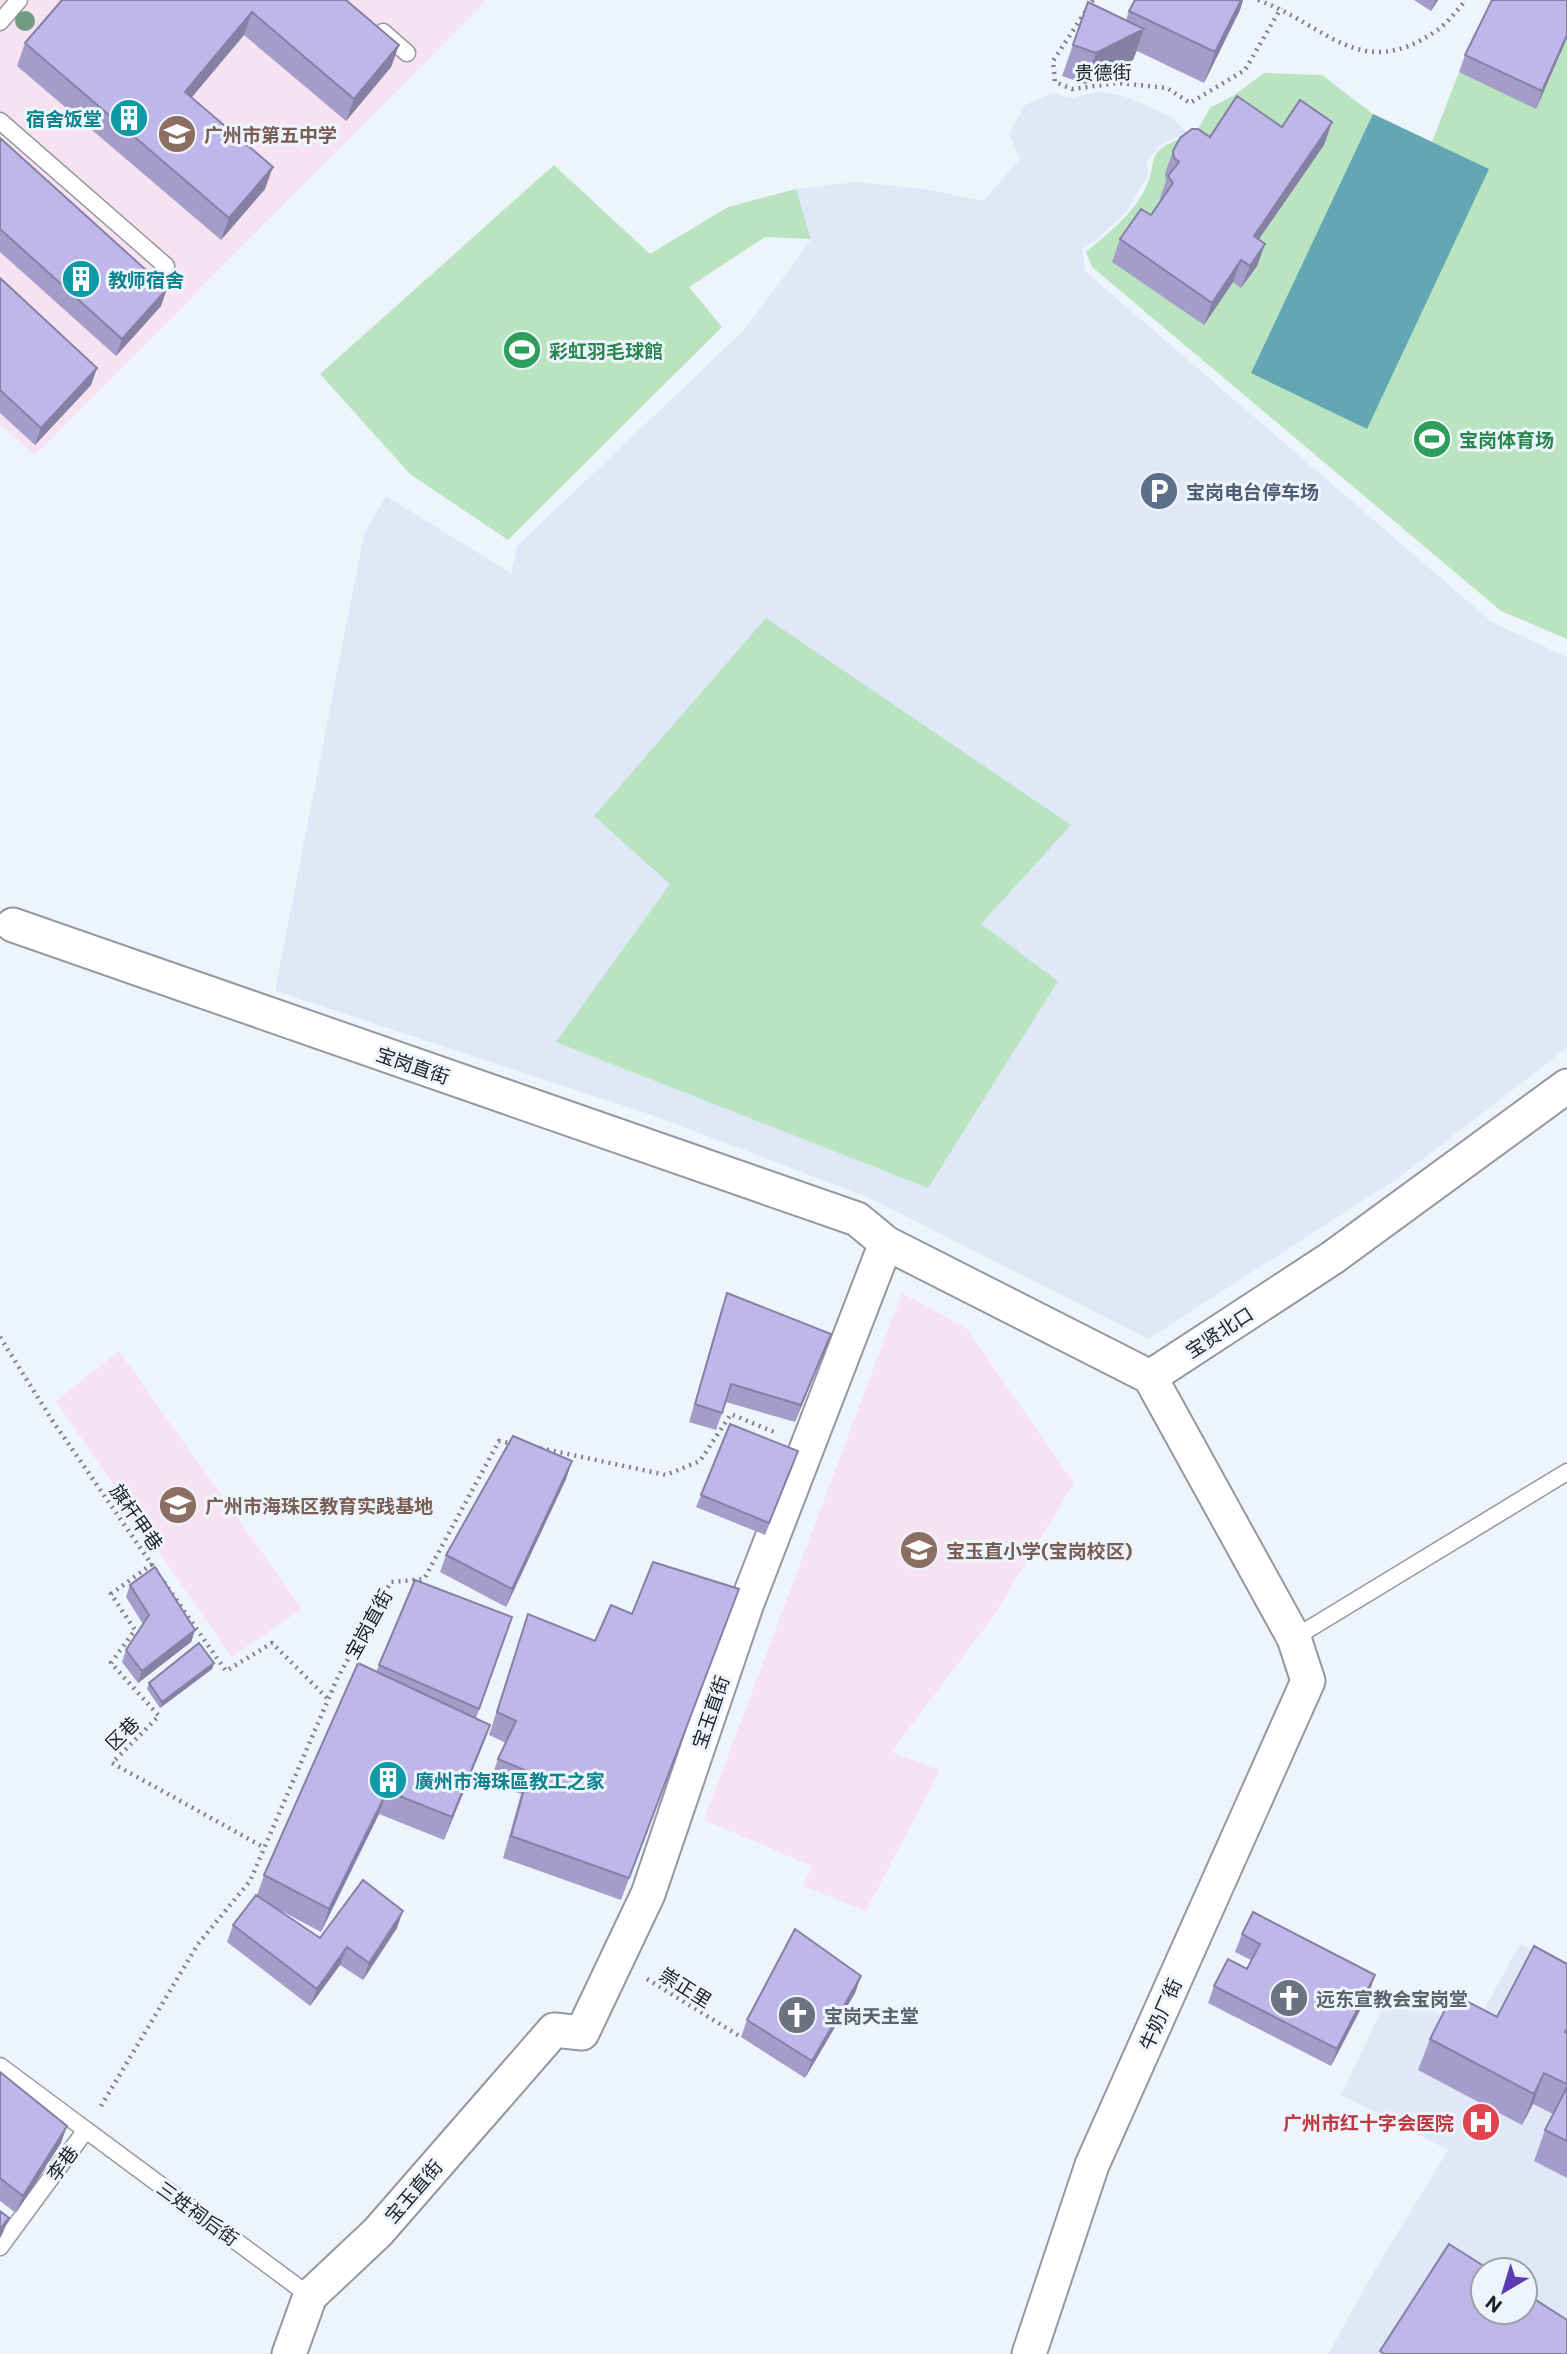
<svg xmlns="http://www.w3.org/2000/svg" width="1567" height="2354" font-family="Commissioner,'Noto Sans SC',sans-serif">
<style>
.built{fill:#dee8f7;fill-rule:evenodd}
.education{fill:#f7e2f2}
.green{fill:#bae4c0}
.water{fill:#63a7b5}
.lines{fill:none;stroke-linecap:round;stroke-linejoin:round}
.lane-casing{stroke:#9499a1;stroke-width:19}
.street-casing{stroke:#9499a1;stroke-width:37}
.path{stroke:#80848a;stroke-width:4.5;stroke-dasharray:2 5;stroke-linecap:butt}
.lane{stroke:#fff;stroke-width:16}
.street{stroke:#fff;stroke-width:33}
.tree{fill:#749b85}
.wall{fill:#a49dc9}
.shaded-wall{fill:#8680a4}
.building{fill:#bfb7ea;stroke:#8680a4;stroke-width:2}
.labels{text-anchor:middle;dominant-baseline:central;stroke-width:6;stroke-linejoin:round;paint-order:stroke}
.street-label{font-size:19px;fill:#212327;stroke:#eef4fc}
.culture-label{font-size:19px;font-weight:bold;fill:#0d838f;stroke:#eef4fc;text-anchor:start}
.education-label{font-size:19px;font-weight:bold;fill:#785e54;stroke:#eef4fc;text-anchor:start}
.leisure-label{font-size:19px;font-weight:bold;fill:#27864d;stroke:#eef4fc;text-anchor:start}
.service-label{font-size:19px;font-weight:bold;fill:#4e5e75;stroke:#eef4fc;text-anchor:start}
.worship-label{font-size:19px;font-weight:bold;fill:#5b616d;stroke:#eef4fc;text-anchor:start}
.health-label{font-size:19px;font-weight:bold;fill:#be3a42;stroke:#eef4fc;text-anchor:end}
</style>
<rect width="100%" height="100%" fill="#eef4fc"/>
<!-- built -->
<path class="built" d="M1101 91 1130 98 1171 117 1188 133 1160 145 1147 161 1148 175 1127 211 1098 239 1082 249 1086 272 1492 622 1567 657V1048L1397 1179 1148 1339 872 1199 652 1115 275 991 364 534 386 496 511 573 517 546 743 331 793 265 811 239 796 189 857 182 924 189 983 201 1020 159 1009 134 1025 105 1052 93 1070 98Z
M1520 1944 1567 1968V2354H1328L1373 2273 1448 2150 1341 2095 1391 1990 1472 2031ZM1483 2270H1525V2312H1483Z"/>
<!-- education -->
<path class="education" d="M0 0H487L35 455 0 425Z
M902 1293 967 1329 1074 1483 993 1617 891 1752 940 1770 866 1911 803 1886 812 1866 704 1820Z
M119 1351 302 1609 231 1657 56 1401Z"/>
<!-- green -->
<path class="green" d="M1494 0H1567V639L1501 611 1092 267 1086 252C1107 234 1130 216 1143 193 1162 162 1139 152 1186 137L1190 142 1211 107 1233 96 1264 73 1322 75 1373 114 1432 142 1459 72Z
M554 165 650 254 728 207 796 189 811 239 765 237 689 287 722 327 508 540 410 474 320 374Z
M766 618 1071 825 981 924 1058 981 928 1188 556 1042 670 884 594 816Z"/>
<!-- water -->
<path class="water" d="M1373 114 1489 169 1367 429 1251 373Z"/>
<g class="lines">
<!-- lane casing -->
<g class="lane-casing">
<path id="lane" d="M0 22 19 0
M383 32 407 53
M0 121 166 266
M1294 1638 1567 1472
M0 2066 86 2130 0 2247
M86 2130 310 2296"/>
</g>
<!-- street casing -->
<g class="street-casing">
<path id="street" d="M13 925 857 1219 886 1243
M289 2354 310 2296 378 2232 554 2030 582 2033 648 1894 747 1603 886 1243 1150 1377
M1029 2354 1092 2165 1308 1681 1294 1638 1150 1377 1332 1258 1567 1086"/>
</g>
<!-- path -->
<path class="path" d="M1093 0 1053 61 1055 82 1072 89 1118 83 1167 88 1190 103 1245 70 1281 8
M1258 0C1327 25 1360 83 1436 31 1447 24 1457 10 1466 0
M0 1337 52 1420 157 1572
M540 1448 666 1475 700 1461 731 1414 774 1432
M152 1564 111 1594 135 1630 111 1663 159 1716 112 1763 265 1848
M164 1582 226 1671 272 1643 328 1699
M647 1979 741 2037
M101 2106 198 1944 250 1881 337 1679 391 1582 424 1579 499 1441 514 1444"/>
<!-- lane -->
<use href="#lane" class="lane"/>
<!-- street -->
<use href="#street" class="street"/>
</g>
<!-- trees -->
<circle class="tree" cx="25" cy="21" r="10"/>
<!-- wall -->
<path class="wall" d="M346 0 399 45 391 67 346 121 244 35 191 98 265 189 221 240 17 66 25 43Z
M1243 0 1240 10 1204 83 1137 51 1133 60 1085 84 1062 76 1088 2 1126 20 1129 11Z
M1414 0H1438L1431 11Z
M1567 0V38L1536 109 1459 72 1465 55Z
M1332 122 1324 145 1259 239 1265 244 1257 266 1241 288 1233 282 1204 325 1112 262 1120 239 1151 215 1161 200 1160 198 1166 181 1165 173 1173 151 1210 137 1282 127Z
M0 138 161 306 116 356 0 252Z
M0 278 97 368 91 385 35 445 0 413Z
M727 1293 824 1351 795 1422 726 1402 716 1430 689 1422 721 1310Z
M572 1461 566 1479 506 1607 440 1572 446 1555Z
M794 1463 765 1535 696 1507 701 1495Z
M415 1580 512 1617 476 1718 490 1725 444 1840 379 1814 321 1932 270 1905 320 1938 397 1928 363 1980 340 1965 310 2006 227 1942 233 1925 257 1895 264 1875 376 1672Z
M130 1585 195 1630 191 1642 138 1683 122 1662 126 1650 143 1624 126 1597Z
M739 1589 621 1900 503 1858 521 1794 490 1782 498 1759 506 1743 489 1735 528 1614 595 1641 632 1614Z
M214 1663 212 1669 160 1708 147 1689 149 1683Z
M1242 1934 1375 1975 1369 1993 1331 2066 1208 2003 1214 1986 1247 1969 1251 1960 1235 1952Z
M1567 1964V2178L1534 2161 1545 2130 1553 2114 1533 2104 1522 2125 1418 2070 1430 2039 1497 2017Z
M861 1976 855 1993 805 2078 741 2037 747 2020Z
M0 2072 61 2143 16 2213 0 2201Z"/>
<!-- shaded-wall -->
<path class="shaded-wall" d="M1241 0H1243L1240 10 1204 83 1215 52Z
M1435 0H1438L1431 11Z
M252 12 244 35 177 115 185 92Z
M1144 29 1133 60 1085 84 1096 53Z
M1567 35V38L1536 109 1542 91Z
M399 45 391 67 346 121 354 99Z
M1332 122 1324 145 1246 258 1254 236Z
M273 167 265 189 221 240 229 218Z
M1265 244 1257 266 1241 288 1250 266Z
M1241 260 1233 282 1204 325 1212 303Z
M167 289 161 306 116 356 122 339Z
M97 368 91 385 35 445 41 428Z
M831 1334 824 1351 795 1422 801 1405Z
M572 1461 566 1479 506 1607 512 1589Z
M195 1630 191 1642 138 1683 142 1671Z
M214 1663 212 1669 160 1708 162 1702Z
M490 1725 482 1747 444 1840 452 1817Z
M387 1791 379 1814 321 1932 329 1909Z
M403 1911 397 1928 363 1980 369 1963Z
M347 1947 340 1965 310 2006 317 1989Z
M1375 1975 1369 1993 1331 2066 1337 2049Z
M861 1976 855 1993 805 2078 812 2061Z
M1544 2073 1533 2104 1522 2125 1534 2094Z
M67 2126 61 2143 16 2213 23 2196Z
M9 2218 2 2235 0 2238V2229Z"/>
<!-- building -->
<path class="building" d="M62 0H346L399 45 354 99 252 12 185 92 273 167 229 218 25 43Z
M1135 0H1241L1215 52 1129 11Z
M1492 0H1567V35L1542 91 1465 55Z
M1088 2 1144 29 1096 53 1073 45Z
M1237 96 1282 127 1300 100 1332 122 1254 236 1265 244 1250 266 1241 260 1212 303 1120 239 1141 209 1151 215 1173 183 1168 176 1179 162 1174 158 1173 151 1180 138 1192 129H1198L1210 137Z
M0 138 167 289 122 339 0 229Z
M0 278 97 368 41 428 0 390Z
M727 1293 831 1334 801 1405 731 1384 722 1413 695 1404Z
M730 1424 798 1451 769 1523 701 1495Z
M513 1436 572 1461 512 1589 446 1555Z
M653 1562 739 1589 629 1878 511 1836 529 1772 498 1759 516 1721 497 1712 528 1614 595 1641 611 1605 632 1614Z
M155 1567 195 1630 142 1671 126 1650 149 1615 130 1585Z
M415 1580 512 1617 479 1709 379 1665Z
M199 1643 214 1663 162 1702 149 1683Z
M358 1663 490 1725 452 1817 387 1791 329 1909 264 1875Z
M363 1880 403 1911 369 1963 347 1947 317 1989 233 1925 256 1895 320 1938Z
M1253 1912 1375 1975 1337 2049 1214 1986 1228 1959 1247 1969 1260 1944 1242 1934Z
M795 1929 861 1976 812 2061 747 2020Z
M1534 1946 1567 1964V2029L1565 2032 1567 2033V2084L1544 2073 1534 2094 1430 2039 1453 1994 1497 2017Z
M0 2072 67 2126 23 2196 0 2178Z
M1567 2087V2141L1545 2130Z
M0 2211 9 2218 0 2229Z
M1449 2244 1490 2270H1483V2312H1525V2293L1567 2320V2354H1384L1380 2351Z"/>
<!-- icons -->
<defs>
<g id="building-disc" transform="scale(2.0125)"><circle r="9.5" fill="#0f9aa8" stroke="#eef4fc"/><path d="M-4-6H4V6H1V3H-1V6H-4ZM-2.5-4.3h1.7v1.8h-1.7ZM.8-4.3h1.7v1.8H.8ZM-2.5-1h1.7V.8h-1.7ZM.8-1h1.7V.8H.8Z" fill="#fff"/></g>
<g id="school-disc" transform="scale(2.0125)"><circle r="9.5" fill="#8d6e63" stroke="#eef4fc"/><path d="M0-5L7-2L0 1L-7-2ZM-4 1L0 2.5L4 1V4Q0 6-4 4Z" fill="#fff"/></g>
<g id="stadium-disc" transform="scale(2.0125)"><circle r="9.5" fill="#2e9e5b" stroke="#eef4fc"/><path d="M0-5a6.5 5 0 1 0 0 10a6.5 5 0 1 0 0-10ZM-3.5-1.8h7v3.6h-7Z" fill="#fff"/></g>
<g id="parking-disc" transform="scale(2.0125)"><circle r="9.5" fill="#5c6f8a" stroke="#eef4fc"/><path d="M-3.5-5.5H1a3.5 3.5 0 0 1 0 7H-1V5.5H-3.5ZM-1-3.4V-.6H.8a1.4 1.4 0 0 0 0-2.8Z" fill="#fff"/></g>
<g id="church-disc" transform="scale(2.0125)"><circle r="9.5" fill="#6b7280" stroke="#eef4fc"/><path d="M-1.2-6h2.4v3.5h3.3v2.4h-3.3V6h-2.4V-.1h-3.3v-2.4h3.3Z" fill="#fff"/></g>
<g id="hospital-disc" transform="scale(2.0125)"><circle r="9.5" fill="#e0444e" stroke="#eef4fc"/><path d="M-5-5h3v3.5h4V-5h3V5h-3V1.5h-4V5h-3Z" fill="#fff"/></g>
</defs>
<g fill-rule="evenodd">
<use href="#building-disc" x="129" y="118"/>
<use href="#school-disc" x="177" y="134"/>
<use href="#building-disc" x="81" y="279"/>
<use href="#stadium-disc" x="522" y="350"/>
<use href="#stadium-disc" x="1432" y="439"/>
<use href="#parking-disc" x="1159" y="491"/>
<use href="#school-disc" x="178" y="1505"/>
<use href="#school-disc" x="919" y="1550"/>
<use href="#building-disc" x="388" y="1780"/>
<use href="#church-disc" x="1289" y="1998"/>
<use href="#church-disc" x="797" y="2015"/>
<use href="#hospital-disc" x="1481" y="2122"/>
</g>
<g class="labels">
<!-- street labels -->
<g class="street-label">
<text transform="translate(1103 72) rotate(-1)">贵德街</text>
<text transform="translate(413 1065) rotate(19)">宝岗直街</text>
<text transform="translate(1219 1332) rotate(-33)">宝贤北口</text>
<text transform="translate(137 1517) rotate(55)">旗杆甲巷</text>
<text transform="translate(368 1624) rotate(-61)">宝岗直街</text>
<text transform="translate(710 1712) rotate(-71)">宝玉直街</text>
<text transform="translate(122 1733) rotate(-45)">区巷</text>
<text transform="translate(686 1987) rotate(32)">崇正里</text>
<text transform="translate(1160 2014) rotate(-66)">牛奶厂街</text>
<text transform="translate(62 2163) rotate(-54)">李巷</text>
<text transform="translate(413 2191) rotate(-49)">宝玉直街</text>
<text transform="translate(198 2213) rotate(36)">三姓祠后街</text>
</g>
<!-- culture labels -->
<g class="culture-label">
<text x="102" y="118" text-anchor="end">宿舍饭堂</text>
<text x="108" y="279">教师宿舍</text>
<text x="415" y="1780">廣州市海珠區教工之家</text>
</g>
<!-- education labels -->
<g class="education-label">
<text x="204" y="134">广州市第五中学</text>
<text x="205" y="1505">广州市海珠区教育实践基地</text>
<text x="946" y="1550">宝玉直小学(宝岗校区)</text>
</g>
<!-- leisure labels -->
<g class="leisure-label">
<text x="549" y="350">彩虹羽毛球館</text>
<text x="1459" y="439">宝岗体育场</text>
</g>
<!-- service labels -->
<g class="service-label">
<text x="1186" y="491">宝岗电台停车场</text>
</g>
<!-- worship labels -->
<g class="worship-label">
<text x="1316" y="1998">远东宣教会宝岗堂</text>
<text x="824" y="2015">宝岗天主堂</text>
</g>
<!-- health labels -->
<g class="health-label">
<text x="1454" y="2122">广州市红十字会医院</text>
</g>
</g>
<!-- north arrow -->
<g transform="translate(1504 2291) rotate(218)"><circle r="33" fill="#eef4fc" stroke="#9ca0a7" stroke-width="2"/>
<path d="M0-5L12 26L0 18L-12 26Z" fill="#5b3ab2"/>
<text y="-10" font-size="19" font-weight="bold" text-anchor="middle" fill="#212327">N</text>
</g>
</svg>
